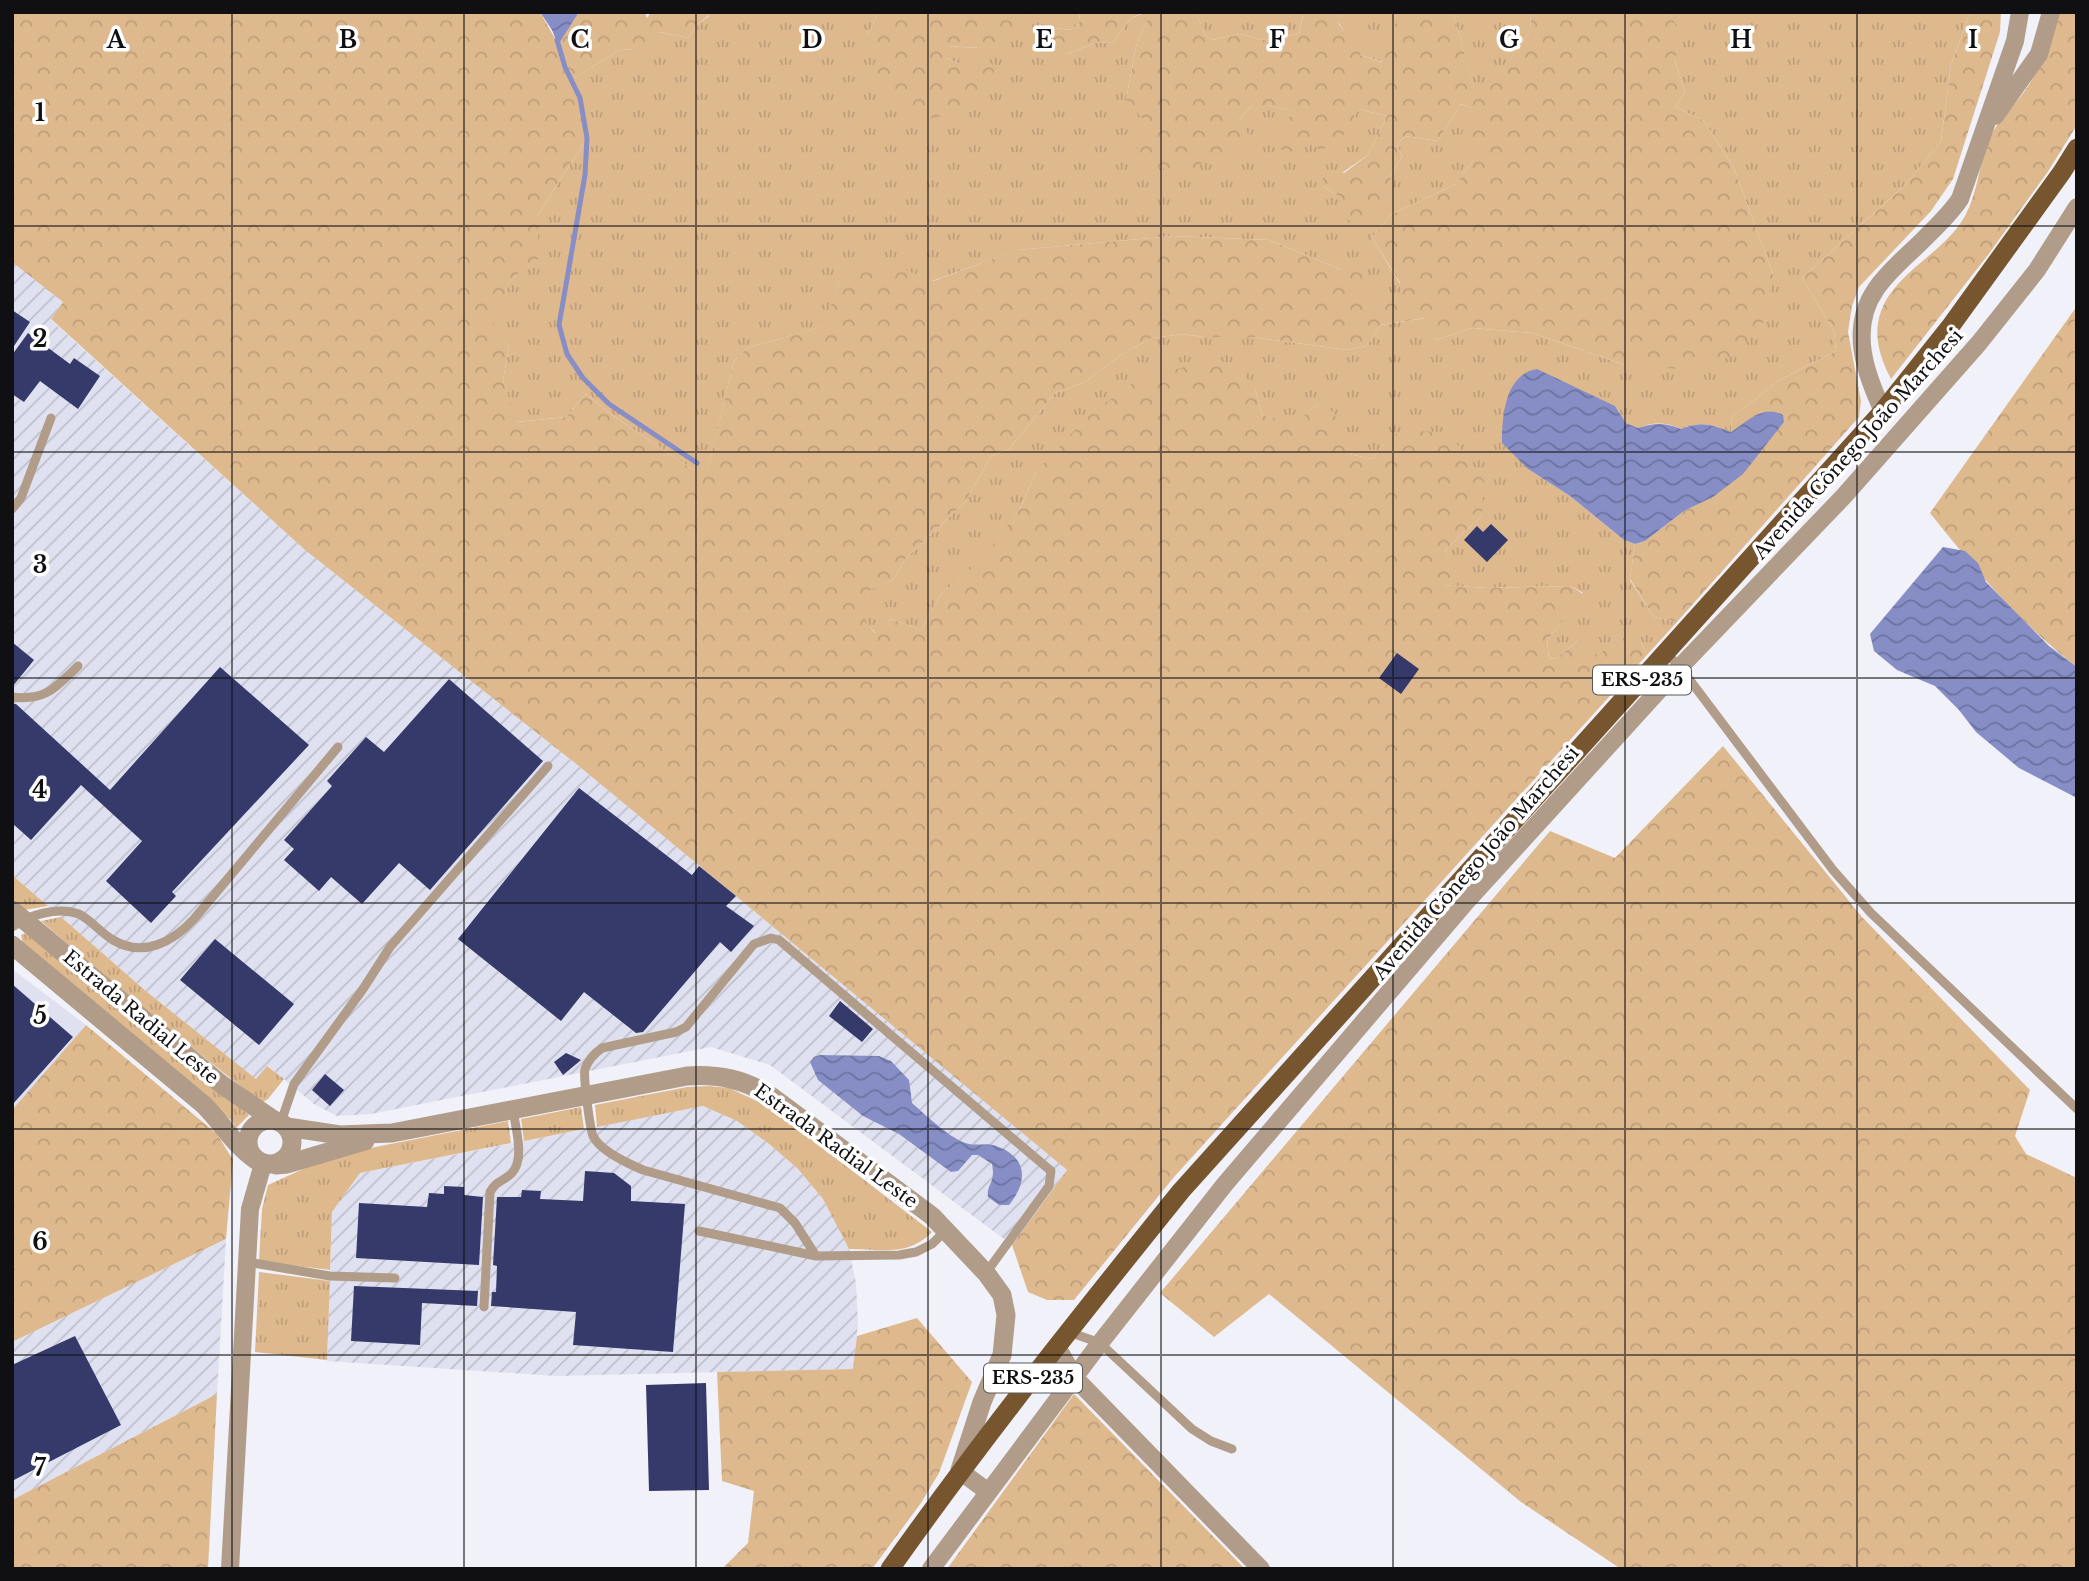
<svg xmlns="http://www.w3.org/2000/svg" width="2089" height="1581" font-family="'Libre Baskerville',serif">
<style>
.built{fill:#dfe1f0}
.industrial{fill:url(#industrial-furrows)}
.grass{fill:url(#grass-tufts)}
.forest{fill:url(#forest-crowns)}
.water{fill:url(#water-waves)}
.lines{fill:none;stroke-linecap:round;stroke-linejoin:round}
.stream{stroke:#878ec6;stroke-width:5}
.building{fill:#363a6b}
.service{stroke:#b09c88;stroke-width:9}
.minor{stroke:#b09c88;stroke-width:18}
.tertiary{stroke:#b09c88;stroke-width:19}
.primary{stroke:#77562f;stroke-width:19}
.grid{fill:none;stroke:#101013;stroke-width:2;stroke-opacity:0.55}
.labels{text-anchor:middle;dominant-baseline:central;stroke-width:7;stroke-linejoin:round;paint-order:stroke}
.shield{fill:#fff;stroke:#58585a;stroke-width:2}
.shield-label{font-size:18px;font-weight:bold;fill:#101013}
.street-label{font-size:19px;fill:#101013;stroke:#fff}
.grid-label{font-size:23px;text-anchor:middle;font-weight:bold;fill:#101013;stroke:#fff;stroke-width:7;stroke-linejoin:round;paint-order:stroke}
</style>
<defs>
<pattern id="industrial-furrows" width="10" height="10" patternUnits="userSpaceOnUse" patternTransform="scale(1.75)"><rect width="10" height="10" fill="#dfe1f0"/><path d="M-1 1l2-2M0 10L10 0M9 11l2-2" fill="none" stroke="#bec0cd"/></pattern>
<pattern id="grass-tufts" width="24" height="20" patternUnits="userSpaceOnUse" patternTransform="scale(1.75)"><rect width="24" height="20" fill="#dfb98e"/><path d="M3 7l-1-3M5 7V3M7 7l1-3M15 17l-1-3M17 17v-4M19 17l1-3" fill="none" stroke="#be9e7a"/></pattern>
<pattern id="forest-crowns" width="20" height="18" patternUnits="userSpaceOnUse" patternTransform="scale(1.75)"><rect width="20" height="18" fill="#dfb98e"/><path d="M2 6a3 3 0 1 1 6 0M12 15a3 3 0 1 1 6 0" fill="none" stroke="#be9e7a"/></pattern>
<pattern id="water-waves" width="16" height="10" patternUnits="userSpaceOnUse" patternTransform="scale(1.75)"><rect width="16" height="10" fill="#878ec6"/><path d="M0 5q4-4 8 0t8 0" fill="none" stroke="#6d73a0"/></pattern>
</defs>
<rect width="100%" height="100%" fill="#f0f1f9"/>
<!-- built -->
<path class="built" d="M12 969 86 1025 12 1110Z"/>
<!-- industrial -->
<path class="industrial" d="M12 262 63 302 51 320 305 550 575 763 1067 1170 1012 1245 770 1065 711 1047 371 1114 337 1116 314 1104 268 1066 256 1080 147 992 12 875Z
M703 1106 737 1121 768 1143 800 1171 823 1199 848 1244 856 1283 858 1322 854 1369 556 1376 327 1361 332 1212 360 1173Z
M226 1239 217 1394 12 1500V1342Z"/>
<!-- grass -->
<path class="grass" d="M707 12H879L868 34 962 65 946 58V46L980 48 1030 15V12H1080L1079 23 1071 30 1055 28 1067 54 1095 43 1113 42 1131 18 1147 12V21L1136 46 1126 100 1238 121 1252 105H1269L1295 112 1358 109 1387 116 1368 155 1323 186 1340 197 1390 176 1402 157 1397 144 1405 136 1438 141 1461 104 1473 108 1474 159 1456 184 1392 214 1372 237 1400 284V296H1362L1342 270 1270 240 1173 236 1018 250 932 281 888 264 839 282 825 326 747 348 734 361 707 473 692 469 612 415 586 394 566 417 516 422 503 380 509 347 492 325 511 279 537 259 538 215 587 138 580 98 571 80 621 49 634 50 660 32 688 38 698 24 709 16Z
M1196 12H1300L1303 15 1299 34 1262 40 1240 34 1212 40 1204 33Z
M1344 12H1408L1403 18 1383 62 1360 55 1338 22Z
M1453 12H1531L1530 31 1486 94 1474 89Z
M1668 12H1970L1951 65 1941 141 1905 185 1802 278 1834 331 1836 351 1781 379 1732 417 1731 432C1709 424 1703 421 1681 429 1665 422 1654 422 1638 428L1626 423 1615 406 1528 469 1570 496 1624 540 1635 544 1630 580 1654 617 1677 622 1647 655 1640 639 1597 655 1580 639 1557 658 1549 659 1547 641 1583 593 1571 586 1487 588 1443 585 1454 574 1445 550 1482 516 1384 444 1372 459 1349 454 1318 404 1294 425 1262 415 1255 388 1036 472 1020 509 980 562 941 594 921 630 891 619 876 633 864 622 868 590 893 580 906 558 965 502 991 456 1009 449 1055 393 1085 382 1122 354 1152 338 1183 334 1203 337H1251L1348 350 1366 346 1381 325 1426 318 1437 340 1472 328 1533 333 1625 365 1773 274 1733 166 1703 120 1675 107 1685 92 1675 61 1679 31Z
M12 875 48 906 24 910 12 901Z
M61 917 147 992 256 1079 267 1066 284 1079 268 1099 263 1102 258 1100 136 1003 41 921Z
M28 932 31 934 249 1115 236 1128 232 1121 23 944 21 935Z
M709 1086 729 1088 768 1106 932 1232C908 1257 881 1249 849 1249L823 1199 798 1169 768 1143 737 1121 703 1106 597 1127 595 1105 687 1087Z
M581 1107 584 1129 524 1141 521 1119Z
M508 1121 511 1143 360 1173 332 1212 330 1270 259 1261 262 1209 268 1185 314 1164 360 1150Z
M259 1272 330 1281 327 1360 255 1352Z"/>
<!-- forest -->
<path class="forest" d="M12 12H540L558 44 579 12H645L647 18 651 12H707L709 15 698 24 688 38 660 32 649 47 634 50 621 49 571 80 580 98 587 138 538 215V259L511 279 493 325 509 347 503 380 517 422 566 417 586 394 612 415 692 469 707 472 734 361 747 348 824 326 839 282 857 266 888 263 933 281 1017 250 1173 236 1270 240 1342 270 1360 264 1367 276 1362 295 1400 296V283L1372 237 1392 214 1456 184 1474 159 1461 135 1473 108 1461 104 1438 141 1405 136 1397 144 1402 157 1390 176C1400 204 1376 213 1356 227L1339 211 1340 197 1323 186V176L1329 169 1344 173 1368 155 1387 116 1358 109 1343 136 1321 151 1310 142 1293 152 1278 149 1282 126 1294 112 1269 105H1252L1238 121 1253 140 1224 165 1204 161 1190 176 1149 165 1137 152 1144 120 1126 100 1136 46 1147 21V12H1196L1204 33 1212 40 1240 34 1262 40 1299 34 1303 16 1300 12H1344L1338 23 1344 31H1360V55L1382 62 1384 35 1408 12H1453L1474 88 1486 93 1530 31 1531 12H1668L1680 31 1675 61 1685 92 1675 107 1703 120 1733 166 1773 274 1763 323 1735 356 1680 369 1625 365 1533 333 1472 328 1437 340 1425 318 1381 325 1366 346 1348 350 1251 337H1203L1183 334 1152 338 1122 354 1085 382 1055 393 1009 449 991 456 965 502 906 558 893 580 868 591 865 622 875 633 891 619 921 630 941 594 980 561 1020 509 1036 472 1088 416 1134 382 1210 359 1235 364 1255 388 1262 415 1294 424 1318 404 1329 407 1350 438 1349 454 1372 459 1384 444 1401 431 1448 432 1484 481 1482 516 1445 550 1455 574 1444 585 1487 588 1571 586 1583 594 1547 641 1549 659 1557 658 1580 639 1590 641 1597 655 1627 636 1640 639 1647 655 1174 1177 1074 1300H1047L1028 1292 1012 1245 1067 1170 575 763 305 550 51 319 63 302 12 262Z
M879 12H1030V15L1009 41 980 48 946 46V58L962 65 982 56 993 65 995 81 962 114 920 119 881 90 873 66 880 53 868 34Z
M1080 12H1145L1131 18 1113 42 1095 43 1067 54 1052 42 1055 28 1071 30 1079 23Z
M1970 12H2001L2000 32 1953 179 1931 211 1859 287 1852 306 1848 332 1861 401 1859 417 1677 622 1654 617 1630 579 1635 544 1645 541 1684 511 1713 497 1762 412 1731 432 1732 417 1781 379 1836 351 1834 331 1802 278 1905 185 1941 141 1951 65Z
M2056 12H2077V125L2047 173 1988 255 1891 379C1878 354 1871 329 1885 302 1904 268 1946 250 1965 216 1978 192 1979 164 1989 139 1998 119 2019 102 2030 83 2043 62 2049 36 2056 12Z
M2077 306V667C2019 623 1975 569 1930 513Z
M1723 746 1862 917 2030 1090 2015 1136 2026 1154 2077 1178V1569H1621L1521 1502 1269 1294 1214 1337 1160 1293 1550 831 1615 858Z
M86 1025 217 1134 233 1160 226 1239 12 1342V1110Z
M917 1318 972 1382 939 1473 921 1503 872 1569H722L748 1543 754 1491 722 1481 717 1372 853 1369 857 1336Z
M217 1394 208 1569H12V1500Z
M1074 1394 1245 1569H947Z"/>
<!-- water -->
<path class="water" d="M540 12H579L558 45 552 30Z
M1537 369 1615 406 1626 423 1638 428C1654 423 1664 422 1681 429 1703 421 1709 424 1731 432 1748 421 1763 404 1783 415L1784 422 1743 474 1713 497 1684 511 1645 541 1635 544 1624 540 1570 496 1528 469 1502 443C1502 416 1505 374 1537 369Z
M1943 547 1965 551 1978 563 1986 582 2049 646 2077 667V798L2019 768 1976 732 1959 710 1935 686 1897 670 1874 651 1870 634Z
M820 1055 879 1056 891 1061 909 1080 912 1103C926 1115 951 1140 969 1144 978 1146 987 1142 996 1146 1028 1157 1028 1182 1009 1205H999L988 1197C986 1184 996 1184 992 1164L978 1155H972L958 1171 951 1172 899 1134 863 1116 818 1080 810 1062 814 1057Z"/>
<g class="lines">
<!-- stream -->
<path class="stream" d="M557 40 565 67 580 98 587 138 585 175 559 325 567 354 583 378 609 404 697 463"/>
</g>
<!-- building -->
<path class="building" d="M12 310 30 322 12 349Z
M28 333 70 364 74 358 100 376 78 409 40 381 24 402 12 394V355Z
M1491 524 1508 540 1487 562 1464 540 1477 526 1483 532Z
M12 642 34 660 12 687Z
M1397 653 1419 669 1401 694 1379 678Z
M220 667 309 745 172 892 176 896 151 923 106 881 142 841 81 785 31 840 12 823V704H16L110 790Z
M449 679 543 761 430 890 399 863 362 904 331 877 319 891 284 860 294 849 284 840 332 786 327 781 366 737 384 752Z
M579 788 692 875 699 866 736 896 726 906 754 926 731 952 720 942 643 1032 636 1033 584 992 561 1021 458 939Z
M215 939 294 1004 259 1045 180 980Z
M12 984 73 1037 12 1105Z
M840 1001 873 1029 862 1042 829 1016Z
M566 1053 581 1060 563 1075 554 1062Z
M325 1074 344 1090 330 1106 312 1090Z
M585 1171 614 1173 631 1186V1201L685 1204 673 1352 573 1345 576 1312 491 1306 492 1292H496L497 1266 493 1265 497 1197H521L522 1190 541 1191 540 1199 583 1201Z
M444 1186 464 1187V1195L483 1197 479 1265 356 1258 359 1203 427 1207 429 1193 444 1194Z
M354 1286 478 1291 477 1306 422 1303 420 1345 351 1341Z
M75 1336 121 1425 12 1481V1365Z
M706 1383 709 1490 649 1491 646 1385Z"/>
<g class="lines">
<!-- service -->
<path class="service" d="M12 509 21 498 51 418
M1666 653 1680 667 1833 870 1871 913 2077 1109
M12 697C46 701 55 688 78 666
M12 927C29 915 58 906 79 914 91 920 101 933 113 940 143 958 173 942 194 919L338 747
M281 1122 294 1084 363 989 390 947 548 766
M699 1231 816 1256 899 1255 916 1252 932 1244 945 1231
M816 1256 795 1223 780 1208 643 1170C629 1164 600 1151 593 1136 590 1128 583 1077 585 1069 588 1060 595 1053 602 1048L676 1032 686 1027 754 944 771 938 779 940 1051 1171 1049 1186 986 1273
M247 1262 330 1276 395 1278
M484 1307 490 1192C497 1180 502 1182 511 1174 526 1160 515 1127 513 1109
M1069 1332 1100 1343 1192 1429 1211 1441 1232 1449"/>
<!-- minor -->
<path class="minor" d="M1995 116 2039 54 2051 12
M1883 411C1865 373 1849 328 1876 289 1889 270 1908 255 1924 239 1937 226 1950 214 1960 199L2015 41 2020 12
M1057 1347 1075 1378 1261 1569
M960 1471 987 1491
M230 1569 250 1209 263 1164
M931 1569 1100 1343 1225 1184 1466 902 1680 667 1844 496 1979 343 2037 270 2077 207"/>
<!-- tertiary -->
<path class="tertiary" d="M12 910 221 1084 274 1120
M12 945 204 1105C222 1123 235 1146 256 1160
M248 1142a22 22 0 1 1 44 0a22 22 0 1 1-44 0Z
M287 1127 340 1135 392 1133 687 1076C719 1074 743 1079 771 1096L932 1216 986 1273 1002 1295 1006 1315 1002 1355 982 1402 960 1470
M276 1165 287 1164 365 1141"/>
<!-- primary -->
<path class="primary" d="M890 1569C982 1439 1081 1315 1181 1191L1883 411 1950 327 2062 172 2077 148"/>
</g>
<!-- grid -->
<path class="grid" d="M232 12V1569M464 12V1569M696 12V1569M928 12V1569M1161 12V1569M1393 12V1569M1625 12V1569M1857 12V1569M12 226H2077M12 452H2077M12 678H2077M12 903H2077M12 1129H2077M12 1355H2077"/>
<g class="labels">
<!-- shield labels -->
<g class="shield">
<rect x="1593" y="665.5" width="98" height="29" rx="5"/>
<rect x="984" y="1363.5" width="98" height="29" rx="5"/>
</g>
<g class="shield-label">
<text x="1642" y="680">ERS-235</text>
<text x="1033" y="1378">ERS-235</text>
</g>
<!-- street labels -->
<g class="street-label">
<text transform="translate(1858 444) rotate(-48)">Avenida Cônego João Marchesi</text>
<text transform="translate(1476 863) rotate(-49)">Avenida Cônego João Marchesi</text>
<text transform="translate(141 1017) rotate(40)">Estrada Radial Leste</text>
<text transform="translate(836 1146) rotate(36)">Estrada Radial Leste</text>
</g>
</g>
<g class="grid-label">
<text x="116" y="48">A</text>
<text x="348" y="48">B</text>
<text x="580" y="48">C</text>
<text x="812" y="48">D</text>
<text x="1044" y="48">E</text>
<text x="1277" y="48">F</text>
<text x="1509" y="48">G</text>
<text x="1741" y="48">H</text>
<text x="1973" y="48">I</text>
<text x="40" y="121">1</text>
<text x="40" y="347">2</text>
<text x="40" y="573">3</text>
<text x="40" y="798">4</text>
<text x="40" y="1024">5</text>
<text x="40" y="1250">6</text>
<text x="40" y="1476">7</text>
</g>
<!-- border -->
<rect width="2089" height="1581" fill="none" stroke="#101013" stroke-width="28"/>
</svg>
